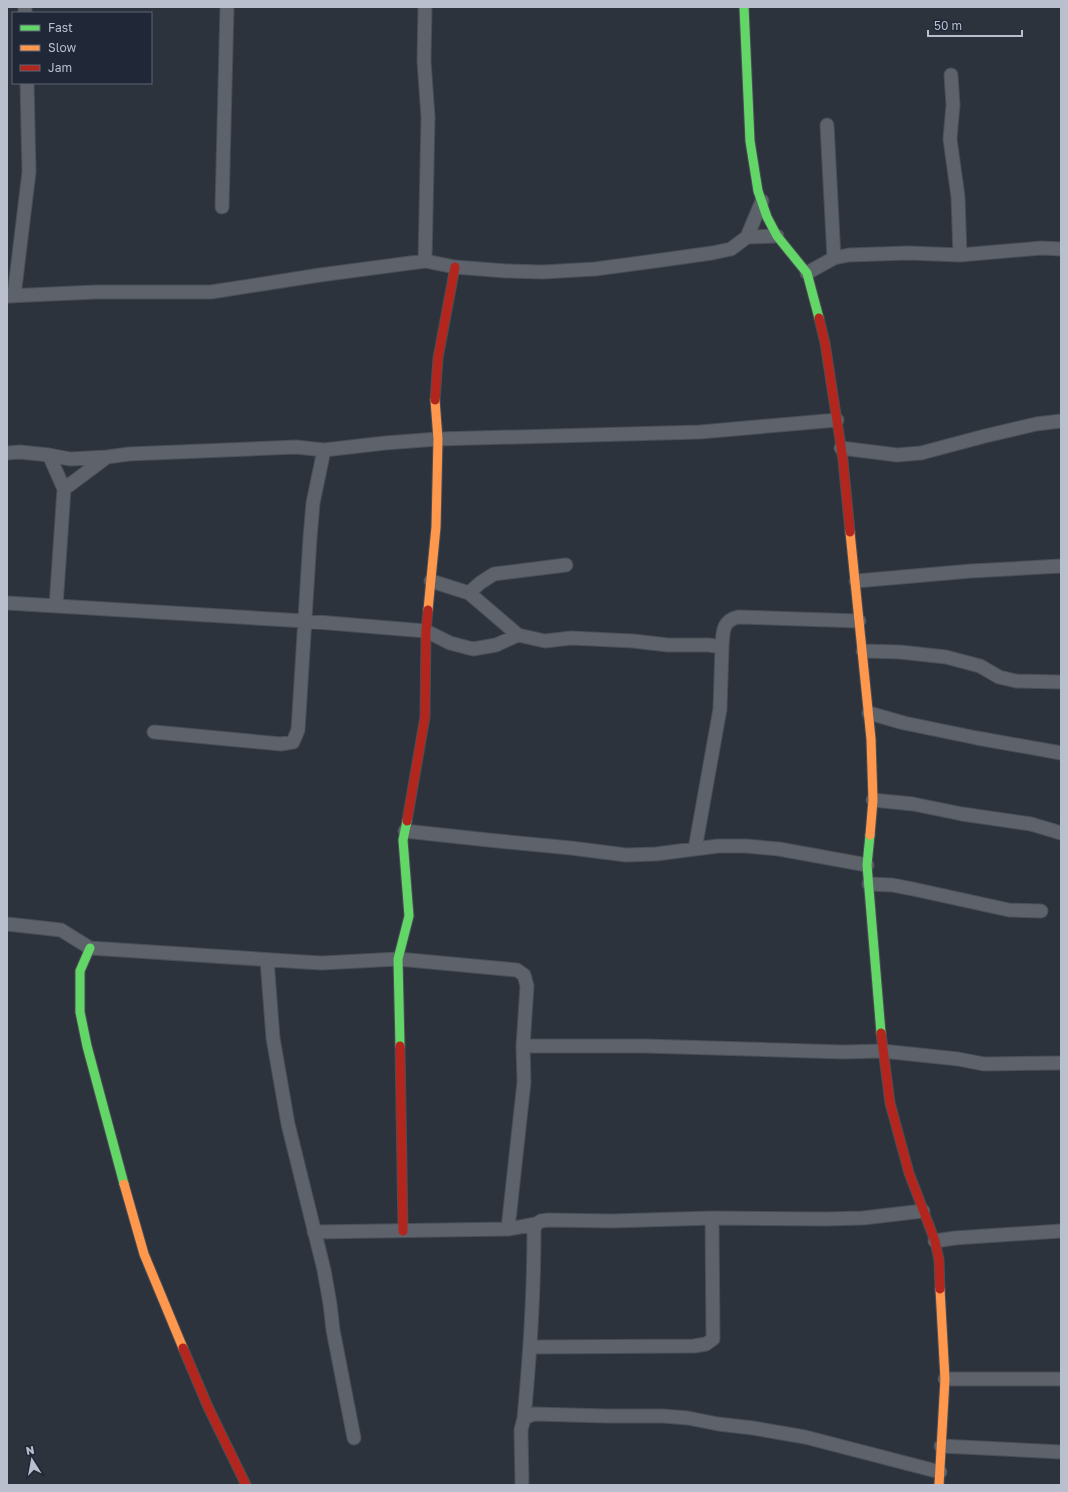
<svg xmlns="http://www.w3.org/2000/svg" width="1068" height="1492" font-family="'Golos Text',sans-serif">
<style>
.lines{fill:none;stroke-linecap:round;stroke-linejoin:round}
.street-casing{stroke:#4a4e55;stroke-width:15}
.fast-casing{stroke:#4a4e55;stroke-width:11}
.slow-casing{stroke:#4a4e55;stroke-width:11}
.jam-casing{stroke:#4a4e55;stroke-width:11}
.street{stroke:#5e626a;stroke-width:13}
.fast{stroke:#63d668;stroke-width:9}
.slow{stroke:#ff974d;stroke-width:9}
.jam{stroke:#b3261e;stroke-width:9}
</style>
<rect width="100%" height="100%" fill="#2d333d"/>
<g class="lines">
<!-- street casing -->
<g class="street-casing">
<path id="street" d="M25 7V13
M425 7 424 61 428 117 425 261
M951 75 953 105 950 139 958 197 960 255
M827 125 834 258
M222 207 227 7
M747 237 777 236
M807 273 834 258 849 255 908 253 960 255 1041 248 1061 249
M7 296 96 292H211L320 275 425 261 455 267 506 271 543 272 595 269 655 261 712 253 731 249 747 237 762 201
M14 296 29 172 27 83
M841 448 897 455 921 453 985 436 1036 424 1061 421
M7 453 20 452 49 455 70 459 107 457 129 454 296 447 324 450 385 443 438 439 700 432 837 420
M49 455 64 489 56 606
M64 489 107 457
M431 581 469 593 518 635 545 641 571 638 633 641 668 645H708L722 647C723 632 722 621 738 617L859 621
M856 581 971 571 1061 566
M469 593 480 583 494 574 566 565
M7 603 305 621 426 631 450 643 473 649 496 645 518 635
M863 651 900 652 946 657 980 666 999 677 1016 681 1061 682
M869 713 904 723 977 738 1061 753
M154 732 281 744 293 742 298 730 310 538 313 503 324 450
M873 800 913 804 962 814 1031 824 1061 833
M405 831 488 840 571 848 626 855 656 854 718 846H746L779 849 867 865
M695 849 720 709 722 647
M869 884 892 885 913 889 1009 910 1041 911
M7 924 61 930 90 948 304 962 322 963 398 959 517 970 524 975 527 986 523 1046
M267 960 273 1038 288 1124 324 1270 330 1304 333 1330 354 1438
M508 1229 524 1082 523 1046H645L843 1052 882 1051 958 1059 984 1064 1061 1063
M314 1232 508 1229 536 1224 541 1221 548 1220 612 1221 712 1218 825 1219 863 1218 923 1211
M935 1241 955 1238 1061 1231
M531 1347 694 1346 706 1344 713 1339 712 1218
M945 1379H1061
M524 1418C530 1355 534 1293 534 1230L536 1224
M941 1446 1061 1452
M522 1485 521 1430 524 1418 534 1414 607 1416H663L688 1418 718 1424 753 1428 805 1437 940 1472"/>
</g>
<!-- fast casing -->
<g class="fast-casing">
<path id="fast" d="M744 7 750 141 758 191 767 217 777 236 807 273 819 318
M870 835 867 865 881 1033
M90 948 80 971V1012L87 1046 124 1184
M400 1046 398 959 409 916 403 840 407 821"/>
</g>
<!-- slow casing -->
<g class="slow-casing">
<path id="slow" d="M850 532 871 739 873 800 870 835
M428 610 436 527 438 439 435 400
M124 1184 144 1254 183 1348
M939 1485 945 1379 940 1289"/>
</g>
<!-- jam casing -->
<g class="jam-casing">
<path id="jam" d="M819 318 825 343 843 460 850 532
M435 400 438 358 455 267
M407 821 425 717 426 631 428 610
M881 1033 890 1103 909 1173 935 1241 939 1260 940 1289
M400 1046 403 1231
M183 1348 208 1407 246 1485"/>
</g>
<!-- street -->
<use href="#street" class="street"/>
<!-- fast -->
<use href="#fast" class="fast"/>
<!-- slow -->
<use href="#slow" class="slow"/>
<!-- jam -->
<use href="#jam" class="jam"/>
</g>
<!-- border -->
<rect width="1068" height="1492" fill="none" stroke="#b9bfcc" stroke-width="16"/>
<!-- legend -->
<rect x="12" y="12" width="140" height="72" fill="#202838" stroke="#5d6473"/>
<rect x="20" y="25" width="20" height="6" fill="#63d668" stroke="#5d6473"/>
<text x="48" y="32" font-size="12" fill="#b9bfcc">Fast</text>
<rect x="20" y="45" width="20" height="6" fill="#ff974d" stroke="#5d6473"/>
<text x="48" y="52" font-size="12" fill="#b9bfcc">Slow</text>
<rect x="20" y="65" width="20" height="6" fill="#b3261e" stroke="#5d6473"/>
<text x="48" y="72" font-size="12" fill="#b9bfcc">Jam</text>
<!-- north arrow -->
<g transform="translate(32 1460) rotate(349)" stroke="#202838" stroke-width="3" paint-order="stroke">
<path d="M0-3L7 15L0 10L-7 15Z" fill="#b9bfcc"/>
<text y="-6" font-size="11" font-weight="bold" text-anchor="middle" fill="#b9bfcc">N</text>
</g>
<!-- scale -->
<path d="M928 30v6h94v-6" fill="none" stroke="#b9bfcc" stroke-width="2"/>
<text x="934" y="30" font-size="12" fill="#b9bfcc" stroke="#202838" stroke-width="3" paint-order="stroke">50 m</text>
</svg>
